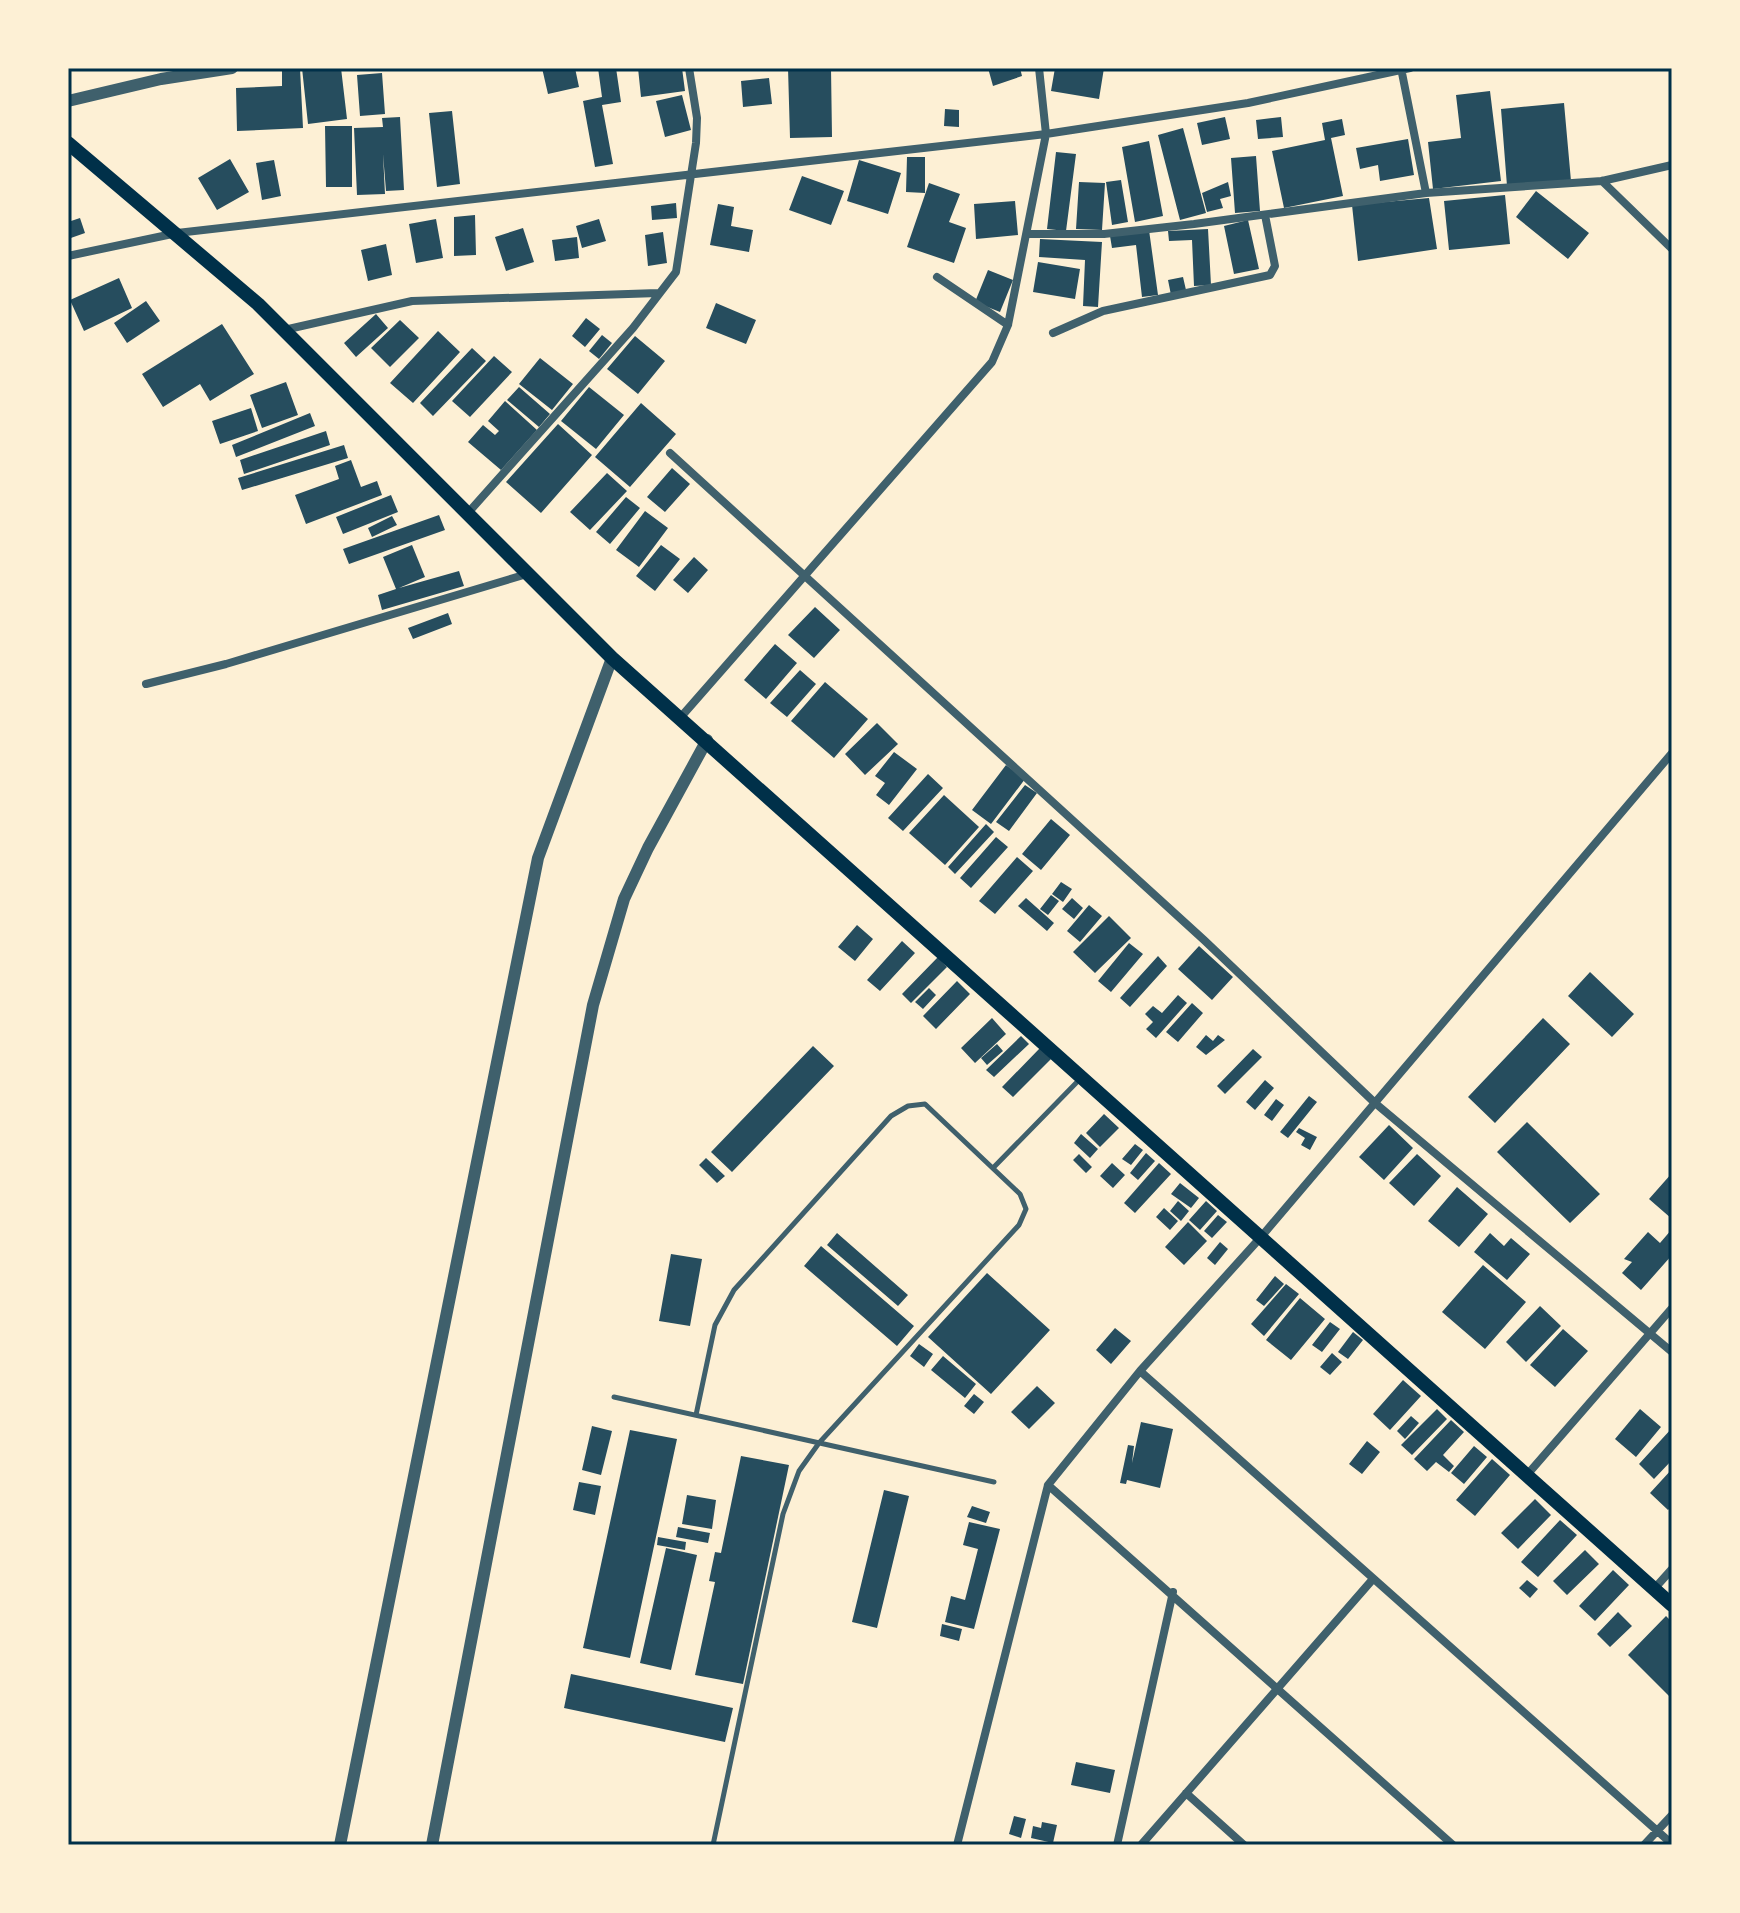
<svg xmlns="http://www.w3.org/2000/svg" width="1740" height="1913" font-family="Roboto,sans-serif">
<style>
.building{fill:#264d5e}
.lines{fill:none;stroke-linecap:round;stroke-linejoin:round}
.service{stroke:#3f606c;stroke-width:5}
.minor{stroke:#3f606c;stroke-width:8}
.tertiary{stroke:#3f606c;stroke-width:12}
.secondary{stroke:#003049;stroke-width:14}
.neatline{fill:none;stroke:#003049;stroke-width:3}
</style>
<rect width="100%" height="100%" fill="#fdf0d5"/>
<!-- building -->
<path class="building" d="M282 68H300L303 128 237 131 236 88 282 86Z
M302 68H341L347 119 308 124Z
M542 68H575L579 87 548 94Z
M598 68H616L621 102 602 105 613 164 595 167 583 101 602 97Z
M638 68H682L685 91 641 97Z
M788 68H831L832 137 790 138Z
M988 68H1020L1022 76 993 86Z
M1055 68H1104L1099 99 1051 91Z
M382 73 385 114 360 116 357 75Z
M769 78 772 104 743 107 741 81Z
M1490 91 1501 181 1433 189 1428 142 1461 138 1456 95Z
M682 95 691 130 665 137 656 101Z
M1564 103 1571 181 1507 186 1501 109Z
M945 109 959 110V127L944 126Z
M452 111 460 184 437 187 429 113Z
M400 117 404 190 386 191 383 154 385 194 357 195 354 128 383 127 382 118Z
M1225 117 1230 139 1202 145 1197 123Z
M1281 117 1283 137 1258 139 1256 120Z
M1342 119 1345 135 1331 138 1343 196 1284 208 1272 151 1325 140 1322 123Z
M325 126H352V187H326Z
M1183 128 1206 213 1180 220 1158 135Z
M1408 139 1414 175 1380 181 1378 165 1360 169 1356 148Z
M1149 141 1163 216 1135 222 1122 147Z
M1056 152 1076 154 1066 231 1047 229Z
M1256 156 1260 211 1235 213 1231 158Z
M907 157H925V193L906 192Z
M230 159 249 192 217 210 198 178Z
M274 160 281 196 262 200 256 163Z
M859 160 901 173 888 214 847 201Z
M802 176 844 191 831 225 789 210Z
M1121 180 1128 222 1112 225 1106 182Z
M1079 182 1105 183 1102 230 1076 229Z
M1228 182 1231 196 1220 199 1223 208 1207 212 1202 193Z
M929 183 960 194 949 222 966 228 954 263 907 247Z
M1536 191 1589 233 1568 259 1516 217Z
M1505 195 1510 244 1449 250 1444 201Z
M1429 198 1437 249 1358 261 1352 205Z
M1015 201 1018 235 976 239 974 204Z
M676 203 677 218 652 220 651 206Z
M718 204 734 207 731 226 753 230 749 252 710 245Z
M475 215 476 255 454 256V217Z
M80 218 85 233 68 239V222Z
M436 219 443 258 416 263 409 224Z
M599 219 606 241 582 248 576 226Z
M1248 220 1259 269 1234 274 1224 226Z
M523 228 534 262 506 271 495 237Z
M1208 229 1211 285 1194 286 1192 240 1169 241 1168 231Z
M1149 230 1158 295 1142 297 1136 245 1112 248 1110 236Z
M663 232 667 263 648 266 645 235Z
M577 237 579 258 555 261 552 240Z
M1040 239 1102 242 1098 307 1083 306 1085 260 1039 257Z
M386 244 392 275 368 281 361 250Z
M1038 262 1080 269 1075 299 1033 292Z
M988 270 1013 280 1000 312 975 302Z
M1183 277 1186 290 1171 295 1168 280Z
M119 278 132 308 84 331 70 300Z
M146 301 160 321 127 343 114 323Z
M716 303 756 320 746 344 706 328Z
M376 314 388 328 356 357 344 343Z
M586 318 600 329 585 347 572 336Z
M400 320 419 338 390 367 371 348Z
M222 324 254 374 210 401 200 384 163 407 142 374Z
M438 331 460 352 413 403 390 383Z
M602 335 612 343 599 359 589 351Z
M635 336 665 361 638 394 607 369Z
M472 348 486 361 433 416 420 403Z
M494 356 512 372 470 417 452 401Z
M540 358 573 384 552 410 519 384Z
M286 382 298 415 262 428 250 395Z
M519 387 550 414 539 427 507 400Z
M589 387 624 415 596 449 561 421Z
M505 401 537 430 501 470 468 442 483 425 495 435 499 431 488 421Z
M641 403 676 434 630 487 595 457Z
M251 408 258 431 220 444 212 421Z
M310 413 315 426 236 457 232 445Z
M558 424 592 455 541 513 506 482Z
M326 431 330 445 244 474 240 460Z
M344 445 348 458 242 490 238 478Z
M351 460 361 487 377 481 382 495 306 524 295 495 339 479 335 466Z
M672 468 690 484 665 512 647 497Z
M607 473 627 491 590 530 570 512Z
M391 495 398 512 343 534 336 517Z
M626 497 640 508 610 544 596 532Z
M645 511 668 528 639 567 616 550Z
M439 515 445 530 349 564 343 549Z
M392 516 397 525 372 537 368 528Z
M412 545 425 577 399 588 459 571 464 586 382 610 378 595 396 589 383 557Z
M661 545 680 559 655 591 636 576Z
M694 557 708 570 688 593 673 580Z
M815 607 840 630 814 658 788 635Z
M448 613 452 624 413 639 408 628Z
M775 644 797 663 766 699 744 680Z
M800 670 816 684 787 717 770 703Z
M825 682 868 719 834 758 791 721Z
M877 723 898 744 865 775 845 754Z
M894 752 917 769 889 805 876 795 885 783 875 776Z
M1006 765 1025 779 991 824 972 810Z
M928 774 943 788 903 831 888 818Z
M1025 785 1037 793 1009 831 996 822Z
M944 795 979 827 945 865 909 833Z
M1051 819 1070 835 1041 870 1022 854Z
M986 824 994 832 955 874 948 867Z
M996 837 1008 847 971 888 960 878Z
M1017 857 1033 871 995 914 979 901Z
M1061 882 1072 889 1063 902 1052 894Z
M1051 895 1059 901 1048 915 1040 909Z
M1026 898 1054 923 1047 931 1018 906Z
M1072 898 1083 908 1074 919 1062 909Z
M1089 905 1102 916 1080 942 1067 931Z
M1109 916 1131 938 1095 973 1073 952Z
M857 925 873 939 855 961 838 947Z
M902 941 915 953 880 991 867 980Z
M1129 943 1143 954 1111 992 1098 981Z
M1199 946 1233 977 1212 1000 1178 969Z
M1158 956 1167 966 1130 1007 1120 998Z
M938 957 947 967 911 1003 902 994Z
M1590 972 1634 1014 1612 1037 1568 996Z
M957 981 970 994 936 1029 923 1016Z
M929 988 936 995 923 1009 915 1002Z
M1178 995 1187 1003 1156 1038 1146 1029 1153 1022 1145 1014 1153 1006 1162 1013Z
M1192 1003 1203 1013 1178 1042 1166 1032Z
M992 1018 1006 1034 975 1063 961 1048Z
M1543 1018 1570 1044 1495 1123 1468 1097Z
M1206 1035 1213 1041 1218 1035 1225 1040 1206 1055 1196 1047Z
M1021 1036 1029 1044 994 1077 986 1070Z
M997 1044 1003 1051 987 1065 981 1058Z
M813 1046 834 1066 732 1172 711 1152Z
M1040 1048 1051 1059 1013 1097 1002 1087Z
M1253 1049 1262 1057 1225 1094 1217 1086Z
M1265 1080 1274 1088 1255 1110 1246 1102Z
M1309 1096 1317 1102 1288 1138 1280 1132Z
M1276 1099 1284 1105 1272 1121 1264 1115Z
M1104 1114 1119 1128 1100 1147 1086 1133Z
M1527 1122 1600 1194 1570 1223 1497 1152Z
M1389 1125 1413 1148 1384 1180 1359 1157Z
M1299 1128 1317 1137 1310 1150 1301 1145 1305 1138 1296 1132Z
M1081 1134 1098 1149 1090 1158 1074 1143Z
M1135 1144 1143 1150 1131 1165 1122 1159Z
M1146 1153 1155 1161 1138 1180 1130 1173Z
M1079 1154 1092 1167 1086 1173 1073 1160Z
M1417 1154 1441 1176 1414 1206 1389 1183Z
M706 1158 725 1176 717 1183 699 1165Z
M1112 1163 1125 1175 1113 1188 1100 1176Z
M1159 1163 1171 1174 1135 1213 1124 1203Z
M1672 1173V1219L1649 1199Z
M1180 1183 1199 1198 1191 1208 1171 1194Z
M1457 1187 1488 1214 1459 1247 1428 1221Z
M1178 1201 1189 1211 1181 1221 1170 1211Z
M1206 1201 1217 1211 1200 1230 1189 1220Z
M1164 1208 1178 1221 1170 1230 1156 1217Z
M1218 1215 1227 1222 1212 1238 1204 1231Z
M1188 1222 1207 1241 1184 1265 1165 1247Z
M1672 1229V1255L1641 1290 1622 1273 1632 1262 1624 1259 1648 1232 1660 1243Z
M837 1233 908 1295 898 1306 827 1245Z
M1490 1233 1504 1246 1511 1238 1530 1254 1507 1280 1474 1252Z
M1220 1242 1228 1249 1215 1265 1207 1258Z
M821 1246 914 1326 897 1346 804 1266Z
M671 1254 702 1259 690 1326 659 1321Z
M1483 1265 1526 1302 1485 1349 1442 1312Z
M987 1273 1050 1330 991 1394 928 1337Z
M1275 1276 1284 1284 1264 1306 1256 1300Z
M1286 1284 1299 1294 1264 1336 1251 1324Z
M1300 1298 1325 1319 1291 1360 1266 1340Z
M1540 1306 1561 1326 1526 1362 1506 1342Z
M1330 1322 1340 1329 1322 1352 1312 1345Z
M1115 1328 1131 1341 1111 1364 1096 1350Z
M1563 1329 1588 1351 1555 1387 1530 1365Z
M1353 1332 1363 1340 1348 1359 1338 1352Z
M919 1344 933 1354 924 1367 910 1356Z
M1332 1353 1342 1362 1330 1375 1320 1367Z
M943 1356 976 1384 965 1398 931 1370Z
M1403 1380 1421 1396 1390 1430 1373 1414Z
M1037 1386 1055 1403 1029 1429 1011 1412Z
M974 1394 984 1402 974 1414 964 1406Z
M1437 1409 1447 1419 1412 1455 1401 1445Z
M1640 1409 1661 1427 1636 1457 1615 1439Z
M1411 1416 1419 1423 1405 1439 1397 1431Z
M1451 1420 1464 1432 1443 1455 1454 1466 1449 1472 1436 1462 1427 1471 1414 1459Z
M1141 1422 1173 1429 1160 1488 1127 1480 1126 1484 1120 1483 1128 1445 1134 1446 1132 1463Z
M592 1426 612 1431 601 1475 582 1470Z
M1672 1428V1460L1654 1479 1639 1464Z
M630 1430 677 1439 630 1658 583 1648Z
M1367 1441 1380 1452 1362 1474 1349 1464Z
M1474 1446 1487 1457 1464 1484 1451 1473Z
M741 1456 789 1465 743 1684 695 1675 715 1582 709 1581 715 1552 721 1553Z
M1492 1459 1510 1475 1475 1516 1456 1500Z
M1672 1469V1506L1668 1510 1650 1493Z
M579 1482 601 1486 595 1515 573 1510Z
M884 1490 909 1496 877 1628 852 1622Z
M687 1495 716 1500 712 1529 682 1524Z
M1535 1499 1551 1515 1518 1549 1501 1533Z
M972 1506 990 1512 986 1523 967 1517Z
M1560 1520 1577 1535 1538 1577 1521 1562Z
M969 1522 1000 1529 974 1629 945 1622 951 1596 965 1600 978 1549 963 1545Z
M678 1527 710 1533 708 1543 676 1537Z
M658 1537 686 1542 685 1550 657 1545Z
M666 1548 697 1555 671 1670 640 1663Z
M1585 1550 1599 1564 1567 1595 1553 1581Z
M1613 1570 1629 1585 1595 1621 1579 1606Z
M1527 1580 1538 1589 1530 1598 1519 1588Z
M1618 1612 1632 1626 1610 1647 1597 1634Z
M1666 1616 1672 1622V1699L1628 1655Z
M942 1624 962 1629 959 1641 940 1636Z
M571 1674 733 1708 725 1742 564 1708Z
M1076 1762 1115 1770 1110 1793 1071 1785Z
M1014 1816 1026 1819 1021 1838 1009 1834Z
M1042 1822 1057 1825 1053 1843 1031 1838 1033 1826 1041 1828Z"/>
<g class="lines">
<!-- service -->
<path class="service" d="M993 1168 1079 1080
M614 1397 994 1482
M696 1415 715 1325 734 1290 891 1116 908 1106 925 1104 1020 1194 1026 1209 1019 1225 819 1443 799 1471 783 1514 713 1845"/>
<!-- minor -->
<path class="minor" d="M1401 68 1426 193
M1602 181 1672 249
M1028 234H1104L1194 224 1426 193 1602 181 1672 165
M68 256 177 233 1046 134 1248 103 1410 68
M937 277 1008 325
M284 330 412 301 658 293
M1053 333 1103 311 1270 275 1275 266 1265 215
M670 453 1204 940 1375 1103 1672 1352
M467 514 633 328 676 272 696 143 697 118 689 68
M146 684 226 664 527 574
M680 718 992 362 1008 325 1046 134 1039 68
M1140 1371 1672 1844
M1527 1475 1672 1308
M1048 1485 1453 1845
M1654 1589 1672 1569
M1186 1793 1244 1845
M957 1845 1048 1485 1140 1371 1261 1237 1672 753
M1117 1845 1173 1592
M1141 1845 1373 1579
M1644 1845 1672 1815"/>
<!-- tertiary -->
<path class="tertiary" d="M68 101 161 79 232 68
M340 1845 538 858 612 658
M432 1845 593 1005 624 899 648 848 707 740"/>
<!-- secondary -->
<path class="secondary" d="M68 143 258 304 612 658 1672 1605"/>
</g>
<!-- border -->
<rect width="1740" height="1913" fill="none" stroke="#fdf0d5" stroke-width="140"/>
<rect x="70" y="70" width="1600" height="1773" class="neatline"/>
</svg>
